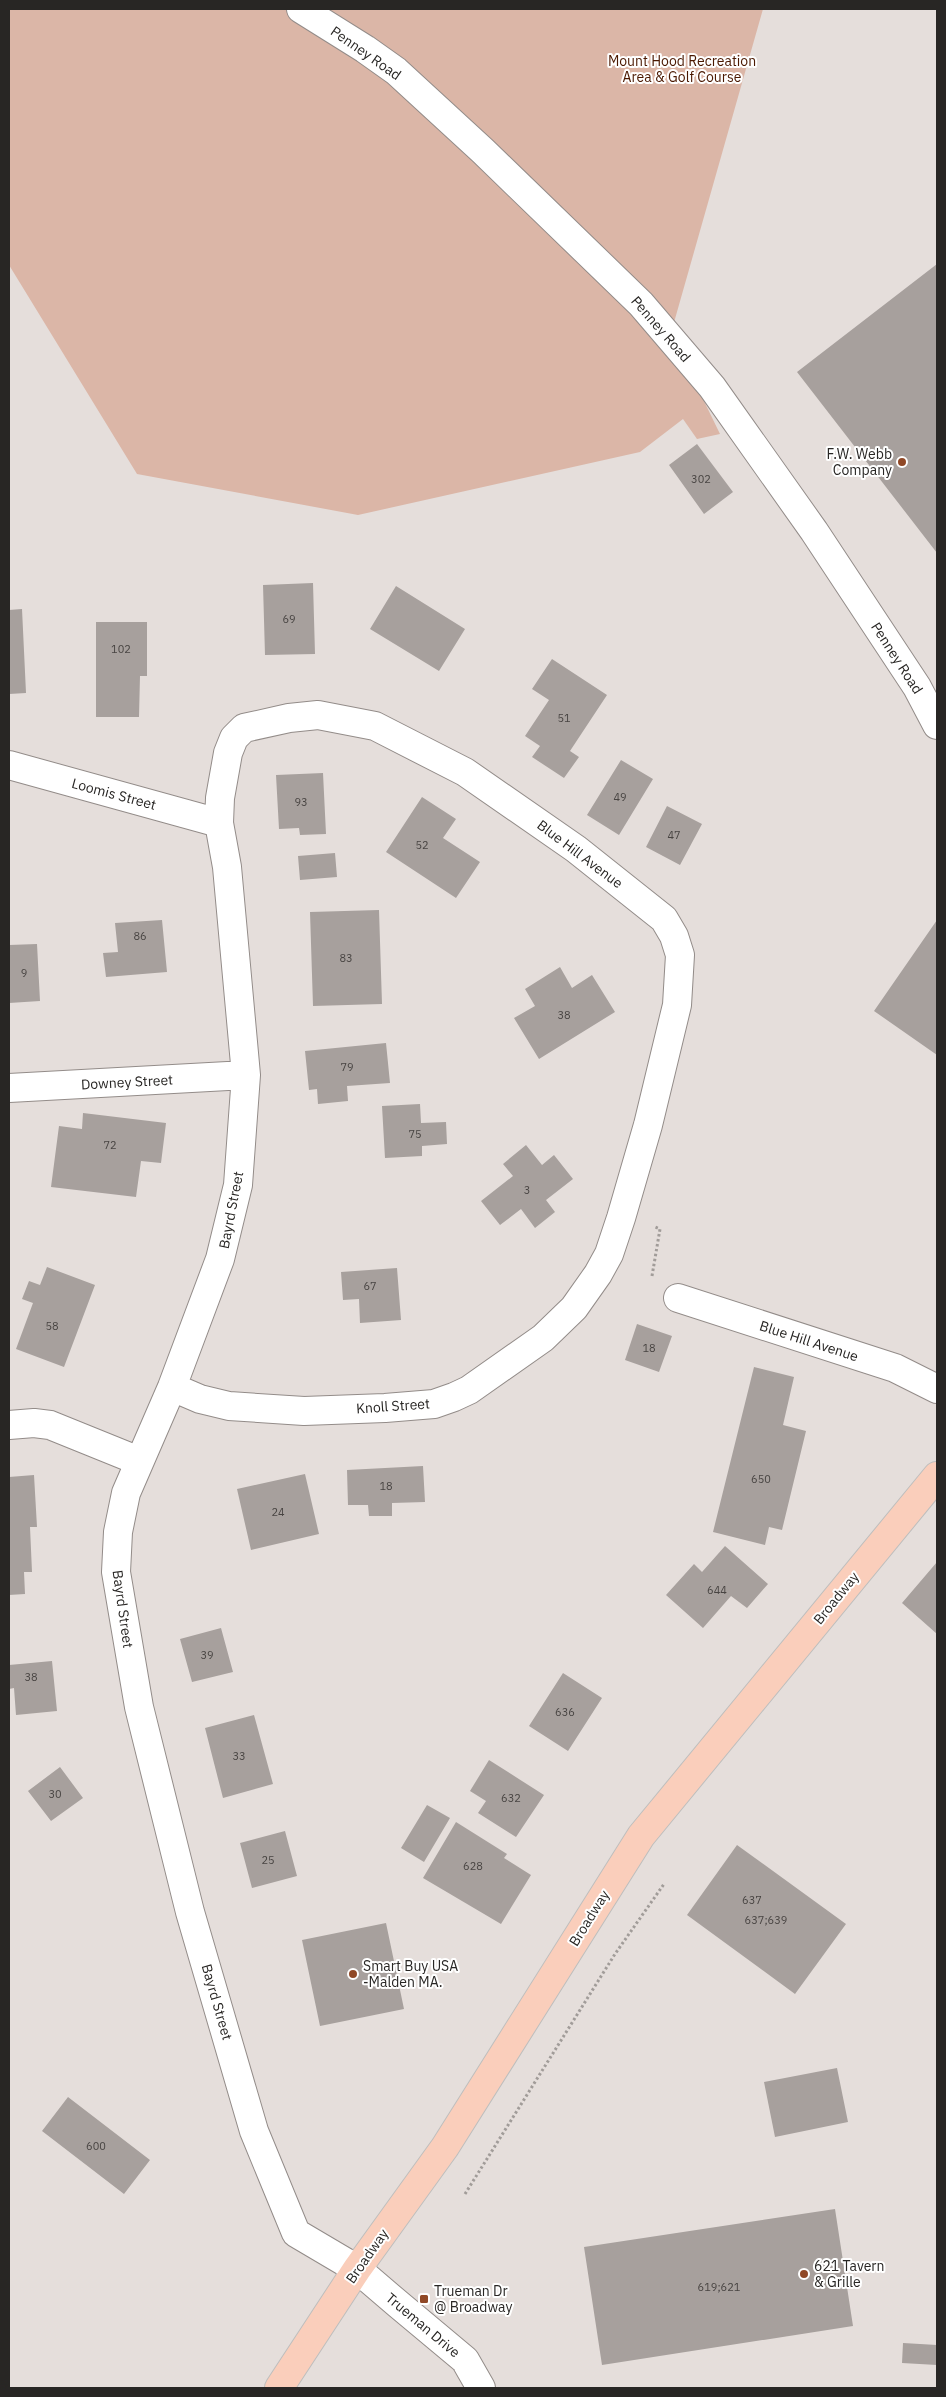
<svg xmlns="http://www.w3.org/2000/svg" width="946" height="2397" font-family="'IBM Plex Sans',sans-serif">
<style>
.green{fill:#dbb6a7}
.building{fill:#a7a09d}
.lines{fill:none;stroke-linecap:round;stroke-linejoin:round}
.minor-casing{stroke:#938c89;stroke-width:30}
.major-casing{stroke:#bebebd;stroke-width:30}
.path{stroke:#a19c99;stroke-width:3;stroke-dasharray:2.5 2.5;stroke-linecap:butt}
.minor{stroke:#fff;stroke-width:28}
.major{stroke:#facebb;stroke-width:28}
.poi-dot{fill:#904826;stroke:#fff;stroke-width:2}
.labels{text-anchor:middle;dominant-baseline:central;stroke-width:4;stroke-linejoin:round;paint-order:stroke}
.number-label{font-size:11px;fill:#484442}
.street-label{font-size:14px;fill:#282624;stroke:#fff}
.park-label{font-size:14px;fill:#4a1800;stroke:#fff}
.poi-label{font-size:14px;fill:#282624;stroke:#fff;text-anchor:start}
</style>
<rect width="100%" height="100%" fill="#e5dedb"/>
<!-- green -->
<path class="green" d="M9 9H763L671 333 720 434 697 439 683 419 640 452 358 515 137 474 9 265Z"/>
<!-- building -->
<path class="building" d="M937 264V553L797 372Z
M697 444 733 492 704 514 669 465Z
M313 583 315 654 265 655 263 585Z
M396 586 465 629 439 671 370 629Z
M22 609 26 693 9 694V610Z
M96 622H147V676H140L139 717H96Z
M552 659 607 695 570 751 579 757 564 778 532 757 540 746 525 736 549 700 532 689Z
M621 760 653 779 619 835 587 815Z
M323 773 326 834 300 835 299 828 279 829 276 775Z
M422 797 456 819 443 838 480 862 456 898 386 852Z
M667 806 702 824 680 865 646 847Z
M335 853 337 877 300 880 298 856Z
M379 910 382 1004 313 1006 310 912Z
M162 920 167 972 106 977 103 953 118 952 115 923Z
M937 920V1055L874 1011Z
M37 944 40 1001 9 1003V945Z
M560 967 572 988 592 975 615 1012 539 1059 514 1018 535 1006 525 989Z
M386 1043 390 1083 347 1086 348 1101 318 1104 317 1089 309 1090 305 1051Z
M420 1104 421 1123 446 1122 447 1144 422 1146V1156L385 1158 382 1106Z
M83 1113 166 1123 161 1163 141 1161 136 1197 51 1187 59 1126 82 1129Z
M526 1145 542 1165 554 1155 573 1179 546 1200 555 1212 535 1228 521 1209 500 1225 481 1201 513 1176 503 1164Z
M47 1267 95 1285 64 1367 16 1349 33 1303 22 1299 29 1281 40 1285Z
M397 1268 401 1320 360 1323 359 1299 343 1300 341 1272Z
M637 1324 672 1336 659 1372 625 1360Z
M754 1367 794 1377 783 1425 806 1431 782 1530 769 1527 765 1545 713 1532Z
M423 1466 425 1502 392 1503V1516H369L368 1505H348L347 1470Z
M305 1474 319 1534 251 1550 237 1489Z
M34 1475 37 1527H30L32 1572H24L25 1594 9 1595V1477Z
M725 1546 768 1584 747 1608 731 1596 703 1628 666 1595 694 1564 702 1572Z
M937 1562V1634L902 1603Z
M221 1628 233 1672 192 1682 180 1639Z
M52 1661 57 1711 16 1715 14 1688 9 1689V1665Z
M563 1673 602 1698 568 1751 529 1726Z
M254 1715 273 1784 223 1798 205 1728Z
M489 1760 544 1795 516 1837 478 1813 486 1801 470 1791Z
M60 1767 83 1798 51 1821 28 1791Z
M427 1805 450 1818 424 1862 401 1848Z
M456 1822 507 1854 504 1858 531 1875 501 1924 423 1878Z
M285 1831 297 1876 252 1888 240 1843Z
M737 1845 846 1924 795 1994 687 1915Z
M386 1923 404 2009 320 2026 302 1940Z
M837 2068 848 2122 775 2137 764 2082Z
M68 2097 150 2160 124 2194 42 2131Z
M835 2209 853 2326 602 2365 584 2247Z
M903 2343 937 2345V2365L902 2363Z"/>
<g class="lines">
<!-- minor casing -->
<g class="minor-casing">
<path id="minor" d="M301 9 365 49 396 71 483 151 641 304 712 387 814 531 917 687 937 725
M9 765 219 823
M9 1088 246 1075
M678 1298 895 1368 937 1389
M172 1387 200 1399 229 1406 304 1411 385 1408 434 1404 454 1397 469 1390 543 1338 574 1308 598 1274 609 1254 621 1218 648 1125 677 1005 680 955 674 936 664 919 576 849 465 772 375 726 318 715 289 718 244 728 234 738 228 753 220 798 219 823 227 867 246 1075 238 1185 220 1259 172 1387 126 1493 118 1532 116 1572 139 1707 190 1912 254 2131 296 2233 357 2269 398 2304 465 2360 481 2388
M9 1425 34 1423 50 1425 139 1461"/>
</g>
<!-- major casing -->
<g class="major-casing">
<path id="major" d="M279 2388 357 2269 445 2147 641 1836 937 1476"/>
</g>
<!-- path -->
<path class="path" d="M652 1276 660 1229 655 1227
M465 2194 615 1954 664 1884"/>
<!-- minor -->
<use href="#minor" class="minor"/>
<!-- major -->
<use href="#major" class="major"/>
</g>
<!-- markers -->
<g class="poi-dot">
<circle cx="902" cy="462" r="5"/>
<circle cx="353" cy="1974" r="5"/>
<circle cx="804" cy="2274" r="5"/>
<rect x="419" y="2294" width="10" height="10" rx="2.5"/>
</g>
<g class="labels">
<!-- number labels -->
<g class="number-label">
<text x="701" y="479">302</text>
<text x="289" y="619">69</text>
<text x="121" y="649">102</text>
<text x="564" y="718">51</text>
<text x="620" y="797">49</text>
<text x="301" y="802">93</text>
<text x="674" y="835">47</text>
<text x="422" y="845">52</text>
<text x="140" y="936">86</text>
<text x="346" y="958">83</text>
<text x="24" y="973">9</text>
<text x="564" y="1015">38</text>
<text x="347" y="1067">79</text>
<text x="415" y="1134">75</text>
<text x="110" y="1145">72</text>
<text x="527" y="1190">3</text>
<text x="370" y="1286">67</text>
<text x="52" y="1326">58</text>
<text x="649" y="1348">18</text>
<text x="761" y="1479">650</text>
<text x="386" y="1486">18</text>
<text x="278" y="1512">24</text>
<text x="717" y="1590">644</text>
<text x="207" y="1655">39</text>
<text x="31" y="1677">38</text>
<text x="565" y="1712">636</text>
<text x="239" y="1756">33</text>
<text x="55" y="1794">30</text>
<text x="511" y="1798">632</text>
<text x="268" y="1860">25</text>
<text x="473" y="1866">628</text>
<text x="752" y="1900">637</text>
<text x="766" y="1920">637;639</text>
<text x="96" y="2146">600</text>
<text x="719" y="2287">619;621</text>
</g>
<!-- street labels -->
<g class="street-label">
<text transform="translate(366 53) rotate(35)">Penney Road</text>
<text transform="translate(661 329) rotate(49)">Penney Road</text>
<text transform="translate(897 658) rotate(57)">Penney Road</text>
<text transform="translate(114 794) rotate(15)">Loomis Street</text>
<text transform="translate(580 854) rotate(37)">Blue Hill Avenue</text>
<text transform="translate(127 1082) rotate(-3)">Downey Street</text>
<text transform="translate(231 1210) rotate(-79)">Bayrd Street</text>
<text transform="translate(809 1341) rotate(18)">Blue Hill Avenue</text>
<text transform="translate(393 1406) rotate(-4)">Knoll Street</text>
<text transform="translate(836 1598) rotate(-51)">Broadway</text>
<text transform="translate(123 1609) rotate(82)">Bayrd Street</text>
<text transform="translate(589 1918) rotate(-58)">Broadway</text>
<text transform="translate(217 2002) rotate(74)">Bayrd Street</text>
<text transform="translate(367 2256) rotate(-55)">Broadway</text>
<text transform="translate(423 2325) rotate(40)">Trueman Drive</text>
</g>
<!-- park labels -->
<g class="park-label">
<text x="682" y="61">Mount Hood Recreation<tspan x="682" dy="16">Area &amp; Golf Course</tspan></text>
</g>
<!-- poi labels -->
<g class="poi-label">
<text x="892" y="454" text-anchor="end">F.W. Webb<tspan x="892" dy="16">Company</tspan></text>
<text x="363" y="1966">Smart Buy USA<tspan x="363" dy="16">-Malden MA.</tspan></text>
<text x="814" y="2266">621 Tavern<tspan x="814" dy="16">&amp; Grille</tspan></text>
<text x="434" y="2291">Trueman Dr<tspan x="434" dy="16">@ Broadway</tspan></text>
</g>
</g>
<!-- border -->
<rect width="946" height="2397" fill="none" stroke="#282624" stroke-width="20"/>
</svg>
